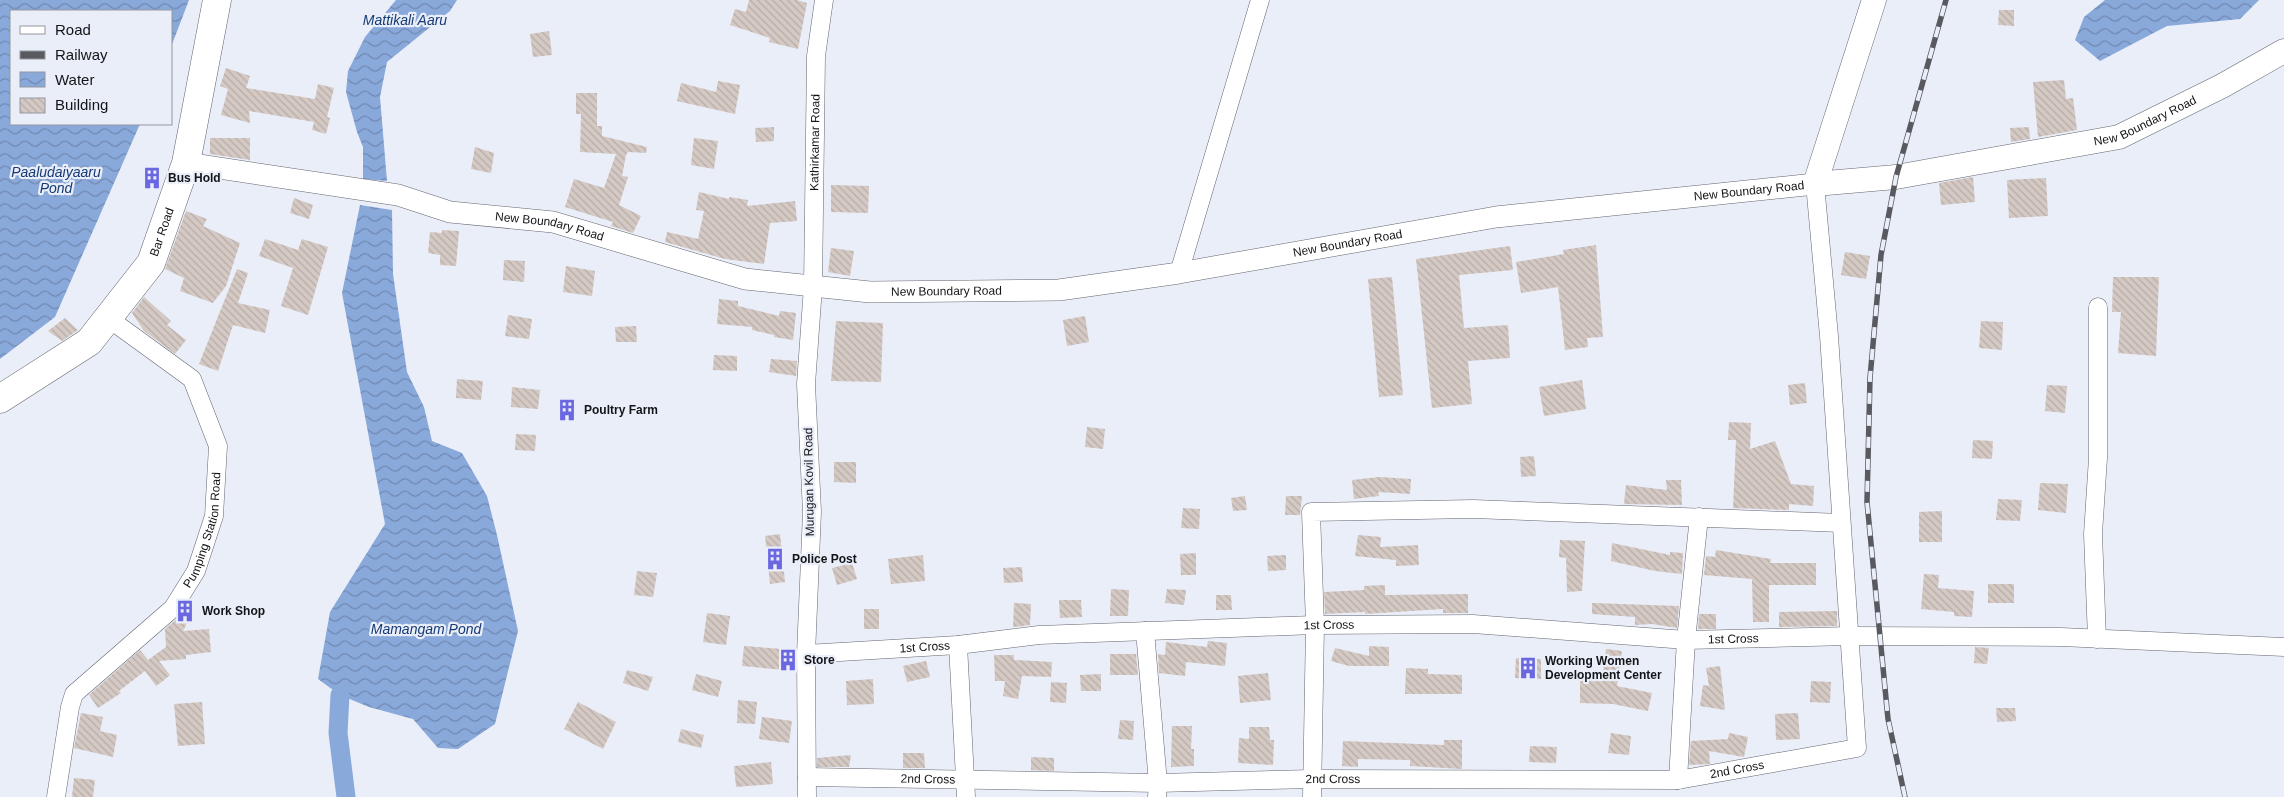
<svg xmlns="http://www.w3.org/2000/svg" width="2284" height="797" font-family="Arial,sans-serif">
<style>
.water{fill:url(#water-waves)}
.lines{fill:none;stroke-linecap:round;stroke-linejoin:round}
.canal{stroke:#8aa9db;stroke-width:19}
.building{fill:url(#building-back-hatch)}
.minor-casing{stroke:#63666f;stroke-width:19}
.tertiary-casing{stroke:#63666f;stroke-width:22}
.secondary-casing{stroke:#63666f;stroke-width:25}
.primary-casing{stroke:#63666f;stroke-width:29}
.minor{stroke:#fff;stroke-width:18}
.tertiary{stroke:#fff;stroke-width:21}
.secondary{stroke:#fff;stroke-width:24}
.primary{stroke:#fff;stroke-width:28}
.rail-casing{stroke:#585a5f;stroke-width:5.5}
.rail{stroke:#eaeef8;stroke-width:4;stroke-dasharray:11;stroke-linecap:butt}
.labels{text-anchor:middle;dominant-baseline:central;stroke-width:4.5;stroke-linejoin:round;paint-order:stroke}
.street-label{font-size:12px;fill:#131417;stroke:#eaeef8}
.poi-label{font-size:12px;font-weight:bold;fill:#131417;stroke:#eaeef8;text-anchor:start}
.water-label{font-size:14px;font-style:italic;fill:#153a76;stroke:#eaeef8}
</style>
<defs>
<pattern id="water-waves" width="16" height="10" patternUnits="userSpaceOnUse" patternTransform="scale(1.25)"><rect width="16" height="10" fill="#8aa9db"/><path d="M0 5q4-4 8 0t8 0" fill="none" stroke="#7088b1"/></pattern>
<pattern id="building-back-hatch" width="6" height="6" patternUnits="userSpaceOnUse" patternTransform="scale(1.25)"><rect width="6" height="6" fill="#d5c9c4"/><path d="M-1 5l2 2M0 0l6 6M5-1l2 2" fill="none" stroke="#b6aca8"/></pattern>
</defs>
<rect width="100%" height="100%" fill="#eaeef8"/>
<!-- water -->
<path class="water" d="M0 0H189L171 47V11H11V124H140L55 317 0 359Z
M396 0H457L450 11 387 62 380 97 387 181 363 179V147L357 132 346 92 348 71 365 37Z
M2105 0H2259L2240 19 2167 26 2100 61 2075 40 2084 17Z
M360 205 392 210 393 274 407 372 424 407 432 441 462 453 487 496 497 535 518 631 495 724 458 749 438 748 413 719 369 707 340 695 318 679 330 612 385 524 342 293Z"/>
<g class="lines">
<!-- canal -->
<path class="canal" d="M340 695 338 733 346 797"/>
</g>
<!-- building -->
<path class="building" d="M749 0H797L807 3 798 49 769 42 770 38 730 25 735 9 746 12Z
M1999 10H2014V26L1998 25Z
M549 31 552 55 533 57 530 34Z
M226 68 250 76 246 88 315 99 318 84 334 88 327 117 330 118 326 134 312 130 314 122 249 111 250 123 221 115 228 89 220 86Z
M2064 80 2066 99 2073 98 2077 130 2038 137 2033 82Z
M718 81 740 85 735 114 677 101 681 83 716 92Z
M576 93H597V126H602V136L647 147 646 153 628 152 626 155 622 176 628 177 619 205 641 216 633 233 611 226 613 222 565 207 574 179 604 188 616 154 580 152 581 114H576Z
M774 127V141L756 142 755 128Z
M2029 127 2030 139 2011 142 2010 128Z
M210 138H250V160L210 154Z
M694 138 718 141 714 169 691 165Z
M475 147 494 153 491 173 471 169Z
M1973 177 1975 202 1941 205 1939 183Z
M2046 178 2048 216 2009 218 2007 180Z
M831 185 869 186 868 213 831 212Z
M699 192 729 199V197L748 200 747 206 795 201 797 221 770 223 764 264 725 259 665 242 667 232 698 239 704 211 696 210Z
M294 198 313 205 309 219 290 213Z
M186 211 207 219 203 226 240 243 226 286 213 303 180 291 184 278 165 269Z
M442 230 459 231 456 266 440 265V255L428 253 430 232 442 233Z
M265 239 298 250 302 239 328 247 308 315 281 306 293 268 259 256Z
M1596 245 1603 337 1587 338 1588 347 1565 350 1558 287 1521 293 1516 262 1564 254 1563 250Z
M1510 246 1513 270 1459 275 1464 328 1508 325 1510 358 1468 361 1472 404 1432 408 1416 259Z
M831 248 854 251 850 276 828 272Z
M1845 252 1870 256 1866 279 1841 275Z
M504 260 525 261 524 282 503 280Z
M566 266 595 271 592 296 563 292Z
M237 269 248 273 238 303 270 310 265 333 233 325 218 371 199 364Z
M1392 277 1403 395 1379 397 1368 279Z
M2113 277H2159L2156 356 2118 353 2121 312H2112Z
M144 297 171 321 167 325 186 340 175 354 144 331 132 313Z
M719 299 738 301V306L779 316 780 311 796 313 793 340 774 337V335L752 330V327L717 324Z
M508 315 532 319 529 339 505 336Z
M1085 316 1089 342 1067 346 1063 320Z
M65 318 78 330 62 341 48 331Z
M836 321 883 323 881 382 831 381Z
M1981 321 2003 322 2002 350 1979 348Z
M636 326 637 342H616L615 327Z
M714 355 737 356V371L713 370Z
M771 359 797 361 796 376 769 372Z
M457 379 483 381 481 400 456 398Z
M1582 380 1586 409 1544 416 1539 387Z
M1805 383 1807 403 1790 405 1788 385Z
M2047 385 2067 386 2065 413 2045 411Z
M512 387 540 390 538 409 511 407Z
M1729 422 1751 423 1750 449 1775 441 1791 484 1814 486 1813 506 1789 504V510L1733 508 1736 440H1728Z
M1087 427 1105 429 1103 449 1085 447Z
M516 434 536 435 535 451 515 450Z
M1973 440 1993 441 1992 459 1972 458Z
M1534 456 1536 476 1521 477 1520 457Z
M834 462H856V483L834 482Z
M1379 477 1411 479 1410 494 1378 492 1379 496 1354 499 1352 480Z
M1666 480H1681L1682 505 1624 504 1626 485 1667 490Z
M2040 483 2068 484 2066 513 2038 510Z
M1245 496 1247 510 1233 511 1231 498Z
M1286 496H1302L1300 515H1285Z
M1998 499 2022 500 2020 521 1996 520Z
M1183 508 1200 509 1199 529 1181 528Z
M1942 511V542H1919V512Z
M780 534 785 582 770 584 765 536Z
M1358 535 1381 537 1380 547 1418 545 1419 565 1396 566V560L1355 556Z
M1560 540 1585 541 1582 591 1567 592 1566 558 1559 557Z
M1612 543 1670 555V552L1683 553 1682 574 1655 571 1611 561Z
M1716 550 1771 559 1770 563H1816V585H1769V622H1753L1752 579 1704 575 1706 556 1715 557Z
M1196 553V575H1181L1180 554Z
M923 555 925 581 891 584 888 559Z
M1286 555V570L1268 571 1267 556Z
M852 563 857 579 837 585 832 568Z
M1022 567 1023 582 1004 583 1003 568Z
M637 571 657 573 653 597 634 595Z
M1924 574 1939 575 1938 588 1974 591 1972 617 1954 616V612L1921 609Z
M1988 584H2014V603H1988Z
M1385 585V595L1468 594V613H1443V609L1365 614V612L1325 614 1324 592 1364 590V586Z
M1111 589 1129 590 1128 616H1110Z
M1167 589 1186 590 1184 605 1165 603Z
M1216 595H1231L1232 610H1216Z
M1059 600H1081L1082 617 1060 618Z
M1014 603 1031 604 1030 625 1013 627Z
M1592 603 1679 606 1677 628 1652 624 1635 625V617L1592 614Z
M187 605 194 609 183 631 209 629 211 652 186 655V659L159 661 170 675 163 681 156 686 145 671 119 691 121 693 98 708 89 695 140 650 148 660 166 647 165 629 180 616Z
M864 609H879V629H864Z
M1837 611V626L1779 627V612Z
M707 613 730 616 726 645 703 642Z
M1699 614H1716V629H1698Z
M1208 641 1227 643 1225 666 1186 662 1185 676 1159 673 1158 654 1165 655 1166 642 1207 647Z
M744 646 796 650 795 671 742 666Z
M1369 646 1389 647V666H1349L1331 661 1335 648 1369 656Z
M1975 647 1989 648 1987 664 1974 663Z
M1606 649 1622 651 1617 686 1652 693 1648 711 1613 704 1580 703V679L1602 680Z
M1110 654H1136L1138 675H1110Z
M994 655H1014V660L1052 662 1051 677 1022 676 1018 699 1003 696 1005 681H995Z
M1516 658 1541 659V679L1515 678Z
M926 661 930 677 907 682 903 666Z
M1720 666 1725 710 1700 706 1703 685 1709 686 1706 668Z
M1406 668 1428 669V674L1462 675V694H1405Z
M627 670 653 677 648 691 623 683Z
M1268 673 1271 700 1240 703 1238 676Z
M696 674 722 681 718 697 692 690Z
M1101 674V691H1081L1080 675Z
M873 679 874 704 847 705 846 681Z
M1811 681 1831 682 1830 703 1810 702Z
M1051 682 1067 683 1066 703 1050 702Z
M738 700 757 702 755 724 737 723Z
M202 702 205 744 178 746 174 704Z
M578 702 616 722 603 749 564 729Z
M1996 708H2015L2016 721 1997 722Z
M81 713 103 717 100 731 117 735 113 757 74 748Z
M1798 713 1800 739 1776 740 1775 714Z
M762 717 792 721 789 743 759 739Z
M1120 720 1134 721 1133 740 1118 739Z
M1172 726H1192L1191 749H1194V766L1171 767Z
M1249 727H1269L1270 740H1274L1273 765 1238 763 1239 738 1249 739Z
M681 729 704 735 701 748 678 742Z
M1611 733 1631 736 1629 755 1608 753Z
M1729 733 1748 737 1744 757 1709 751 1710 764 1689 765 1691 741 1728 739Z
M1444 740H1462V769L1410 766V760L1358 759V767L1342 766 1343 741 1444 745Z
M1530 746 1557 747 1556 763 1529 762Z
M903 753H924L925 768H903Z
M851 755 849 767H817V758Z
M1031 757 1054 758V771L1031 770Z
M771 762 773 784 736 787 734 766Z
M74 778 95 780 93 797H72Z"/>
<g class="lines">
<!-- minor casing -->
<g class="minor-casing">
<g id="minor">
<path d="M1179 273 1260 0"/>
<path d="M1145 631 1158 783 1157 797"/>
<path d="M2097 639 2093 534 2098 458V307"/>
<path d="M958 645 966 797"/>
<path id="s1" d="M806 654 958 645 1039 635 1315 625 1473 624 1686 640 1851 636 2061 637 2284 647"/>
<path id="s2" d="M807 777 1158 783 1312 779 1678 780 1857 748 1829 336 1815 184"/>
<path d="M1678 780 1686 640 1699 517"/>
<path id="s3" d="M56 797 70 707 74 694 173 608 196 571 214 516 218 446 192 379 108 318"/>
<path id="s4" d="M807 797 806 654 812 512 806 384 813 287 816 56 824 0"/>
<path d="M1312 797 1315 625 1311 512 1473 509 1841 523"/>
</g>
</g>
<!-- tertiary casing -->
<g class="tertiary-casing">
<g id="tertiary">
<path id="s5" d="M186 163 398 195 450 212 553 222 745 279 870 292 1059 290 1179 273 1496 217 1815 184"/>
</g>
</g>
<!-- secondary casing -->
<g class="secondary-casing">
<g id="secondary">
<path id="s6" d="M1874 0 1815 184 1896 177 2119 137 2222 86 2284 51"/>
</g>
</g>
<!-- primary casing -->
<g class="primary-casing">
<g id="primary">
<path id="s7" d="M0 399 89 342 151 263 186 163 217 0"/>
</g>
</g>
<!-- minor -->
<use href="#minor" class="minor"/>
<!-- tertiary -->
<use href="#tertiary" class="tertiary"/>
<!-- secondary -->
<use href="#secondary" class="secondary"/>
<!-- primary -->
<use href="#primary" class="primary"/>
<!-- rail casing -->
<g class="rail-casing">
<path id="rail" d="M1905 797 1888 719 1867 502 1870 378 1881 255 1896 177 1946 0"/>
</g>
<!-- rail -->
<use href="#rail" class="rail"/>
</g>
<!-- icons -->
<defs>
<g id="building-bare" transform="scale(1.725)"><path d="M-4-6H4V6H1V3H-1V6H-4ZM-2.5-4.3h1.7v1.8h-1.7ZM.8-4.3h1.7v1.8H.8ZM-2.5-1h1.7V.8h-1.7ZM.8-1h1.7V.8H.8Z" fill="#6b67e1" stroke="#eaeef8" stroke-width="2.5" paint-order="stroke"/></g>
</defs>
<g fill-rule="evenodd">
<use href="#building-bare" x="152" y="178"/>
<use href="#building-bare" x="567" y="410"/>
<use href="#building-bare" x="775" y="559"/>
<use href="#building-bare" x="185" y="611"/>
<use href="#building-bare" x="788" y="660"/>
<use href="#building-bare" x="1528" y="668"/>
</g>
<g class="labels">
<!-- street labels -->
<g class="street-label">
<text stroke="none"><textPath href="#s6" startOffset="531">New Boundary Road</textPath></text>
<text stroke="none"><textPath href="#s4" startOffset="655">Kathirkamar Road</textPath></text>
<text stroke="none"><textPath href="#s5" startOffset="1585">New Boundary Road</textPath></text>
<text stroke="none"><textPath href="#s5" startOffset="370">New Boundary Road</textPath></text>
<text stroke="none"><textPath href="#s7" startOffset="239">Bar Road</textPath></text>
<text stroke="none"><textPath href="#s5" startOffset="1180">New Boundary Road</textPath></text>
<text stroke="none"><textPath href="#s5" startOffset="775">New Boundary Road</textPath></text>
<text transform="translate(809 482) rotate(-91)">Murugan Kovil Road</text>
<text stroke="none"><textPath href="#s3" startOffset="321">Pumping Station Road</textPath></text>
<text stroke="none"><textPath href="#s1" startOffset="524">1st Cross</textPath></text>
<text stroke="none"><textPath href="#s1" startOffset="929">1st Cross</textPath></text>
<text stroke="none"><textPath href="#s1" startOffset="119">1st Cross</textPath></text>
<text stroke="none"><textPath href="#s2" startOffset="931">2nd Cross</textPath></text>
<text stroke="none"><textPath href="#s2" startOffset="121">2nd Cross</textPath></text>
<text stroke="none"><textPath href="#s2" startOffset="526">2nd Cross</textPath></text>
</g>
<!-- poi labels -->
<g class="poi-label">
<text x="168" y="178">Bus Hold</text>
<text x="584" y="410">Poultry Farm</text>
<text x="792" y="559">Police Post</text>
<text x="202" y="611">Work Shop</text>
<text x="804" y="660">Store</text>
<text x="1545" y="661">Working Women<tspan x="1545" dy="14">Development Center</tspan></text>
</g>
<!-- water labels -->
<g class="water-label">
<text x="405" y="20">Mattikali Aaru</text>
<text x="56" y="172">Paaludaiyaaru<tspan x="56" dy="16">Pond</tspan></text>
<text x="426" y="629">Mamangam Pond</text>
</g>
</g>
<!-- legend -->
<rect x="10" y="10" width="162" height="115" fill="#eaeef8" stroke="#94979e"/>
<rect x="20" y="26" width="25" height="8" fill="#ffffff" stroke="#94979e"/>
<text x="55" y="35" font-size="15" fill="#131417">Road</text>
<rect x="20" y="51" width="25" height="8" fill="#585a5f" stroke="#94979e"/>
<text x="55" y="60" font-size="15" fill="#131417">Railway</text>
<rect x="20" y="72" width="25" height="15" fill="url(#water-waves)" stroke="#94979e"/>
<text x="55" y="85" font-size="15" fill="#131417">Water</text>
<rect x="20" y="98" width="25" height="15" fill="url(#building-back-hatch)" stroke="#94979e"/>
<text x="55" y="110" font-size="15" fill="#131417">Building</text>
</svg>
